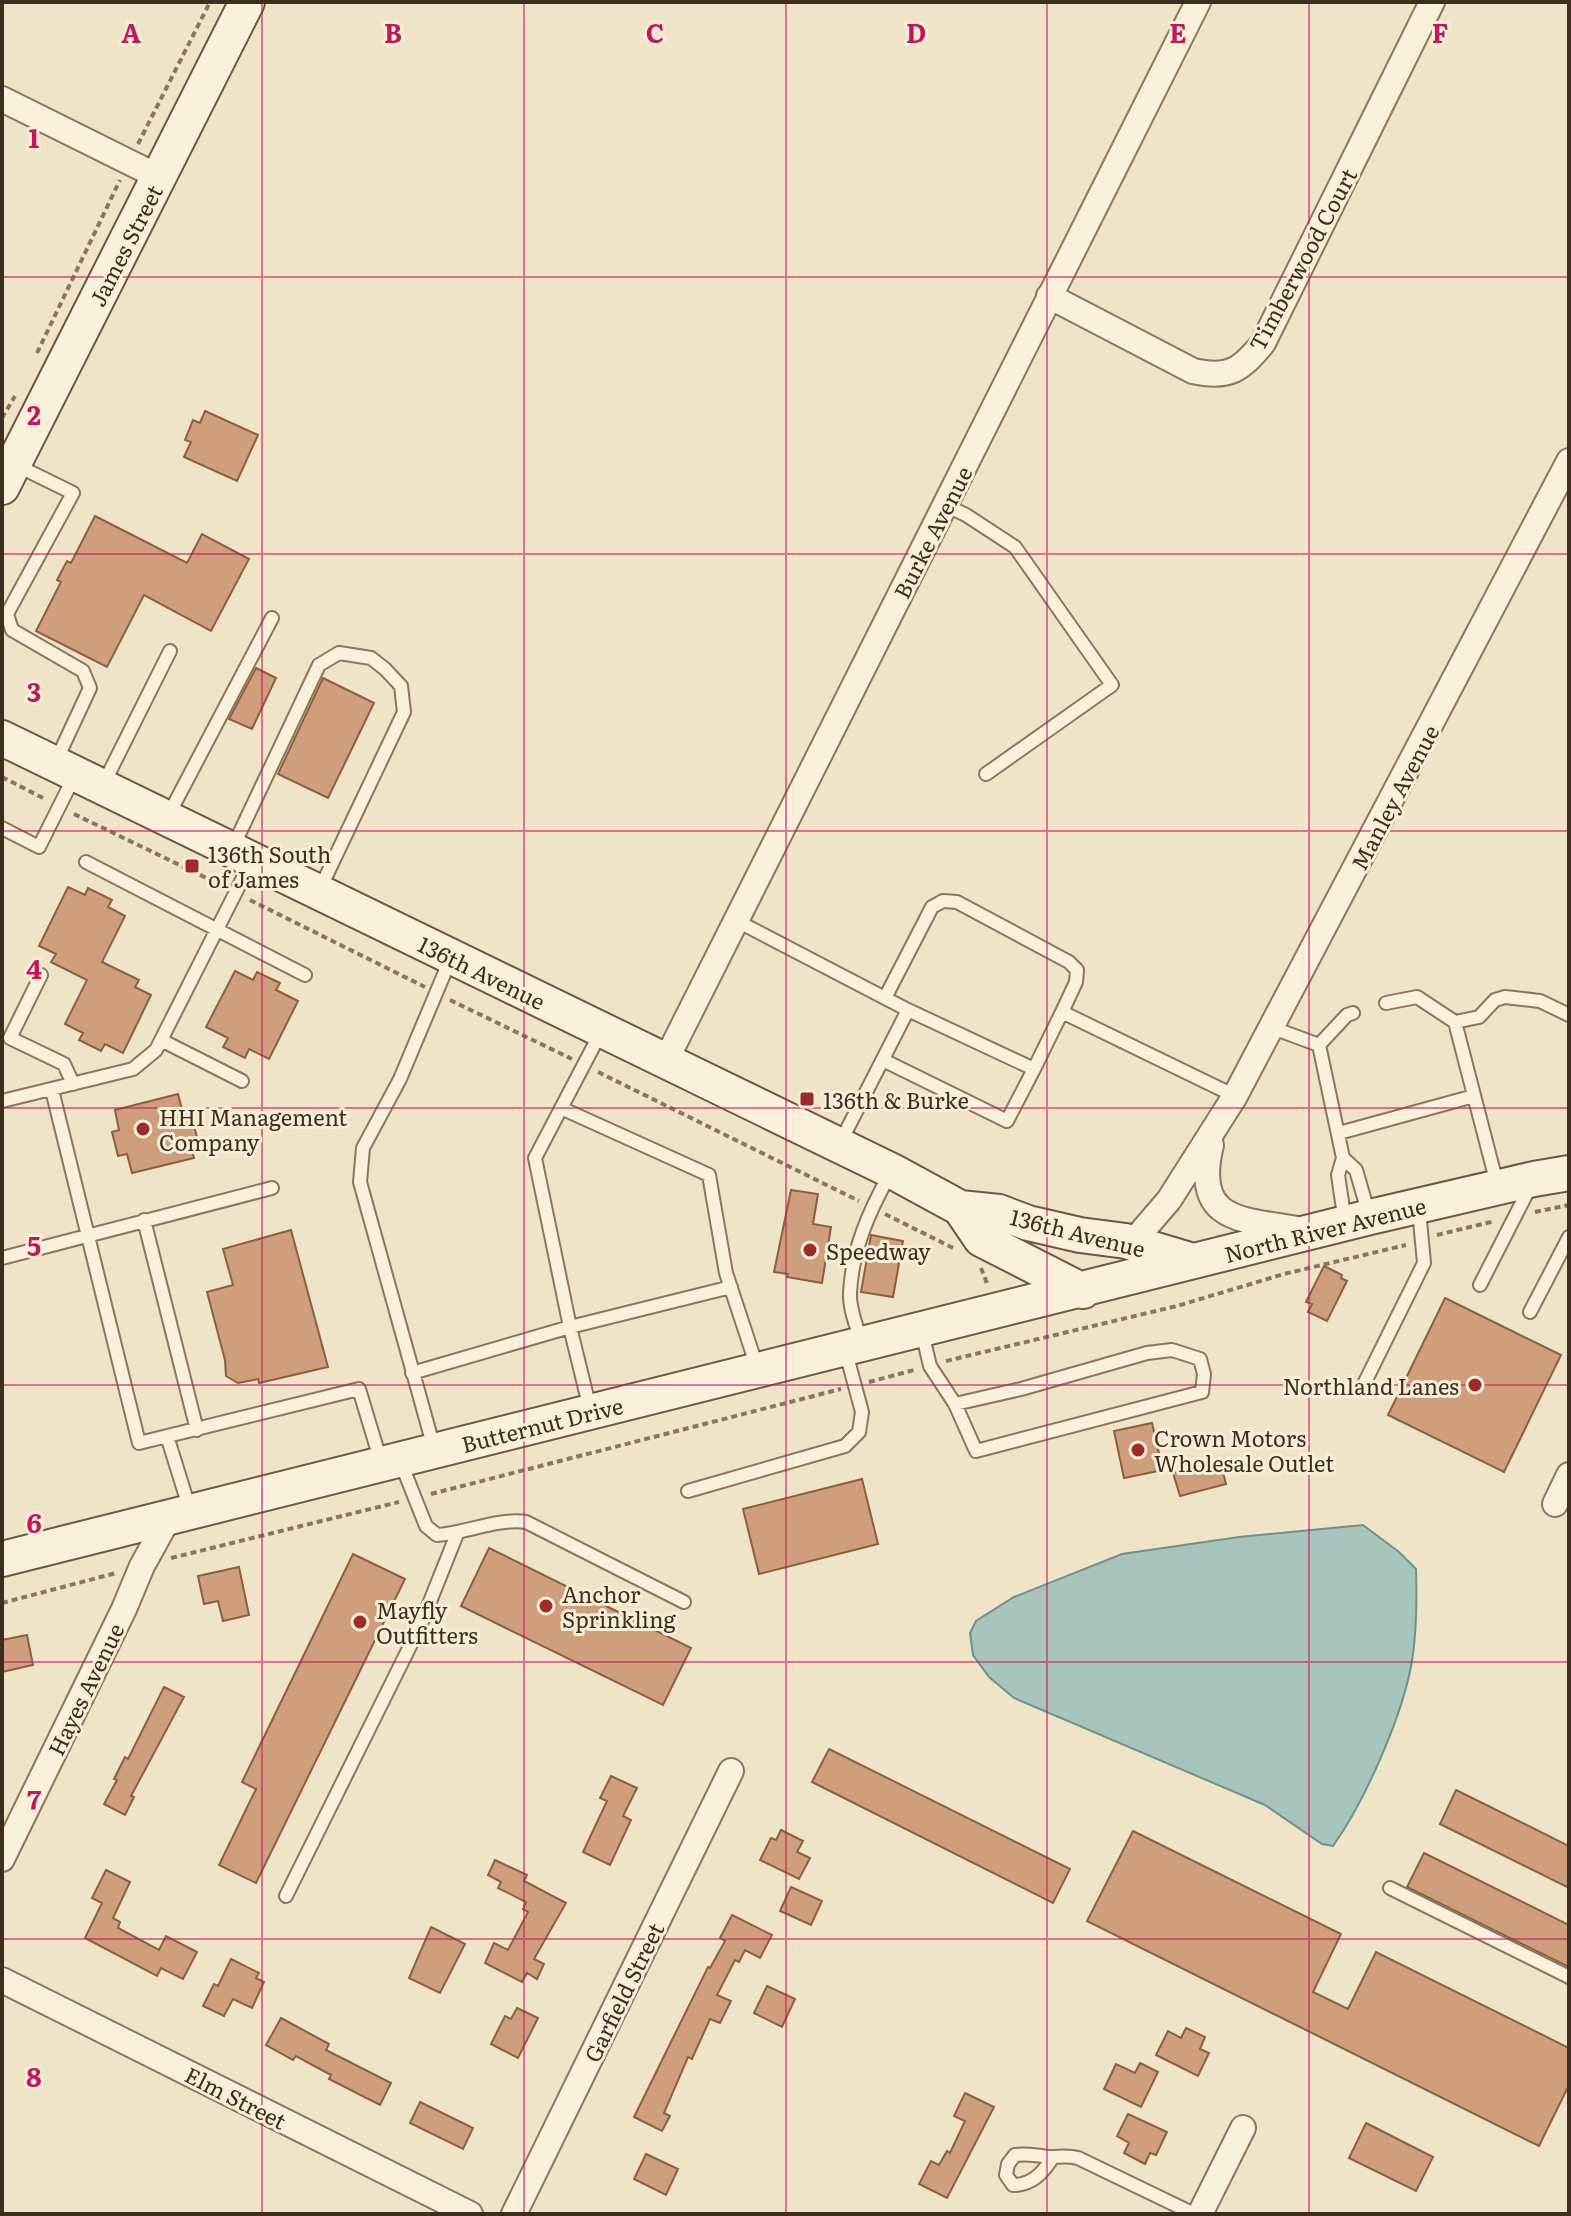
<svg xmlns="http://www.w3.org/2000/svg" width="1571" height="2216" font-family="Literata,serif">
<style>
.water{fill:#a9c4bc;stroke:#6f938a;stroke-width:2}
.building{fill:#cf9f7d;stroke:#8d5f41;stroke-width:2}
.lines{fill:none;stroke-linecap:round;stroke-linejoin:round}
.lane-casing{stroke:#8d765c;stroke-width:16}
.street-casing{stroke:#8d765c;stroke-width:28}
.secondary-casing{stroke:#6f573f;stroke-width:38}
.path{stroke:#8d765c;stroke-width:4;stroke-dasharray:6 4;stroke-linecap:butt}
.lane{stroke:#faf1dc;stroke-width:12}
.street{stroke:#faf1dc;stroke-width:24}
.secondary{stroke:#faf1dc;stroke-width:34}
.grid{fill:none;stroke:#c2185b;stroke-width:2;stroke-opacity:0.55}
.poi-dot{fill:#9e2a2b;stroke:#f7eed8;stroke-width:3}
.labels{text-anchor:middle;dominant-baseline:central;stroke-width:6;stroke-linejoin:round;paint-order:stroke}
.street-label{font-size:22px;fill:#3d2e20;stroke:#f7eed8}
.poi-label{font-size:22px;fill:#3d2e20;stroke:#f7eed8;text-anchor:start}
.grid-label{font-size:26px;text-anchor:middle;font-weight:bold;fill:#c2185b;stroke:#f7eed8;stroke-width:6;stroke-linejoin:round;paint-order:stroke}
</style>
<rect width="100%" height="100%" fill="#f0e4c8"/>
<!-- water -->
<path class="water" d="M1363 1525 1399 1552 1416 1569C1417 1600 1417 1630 1412 1661 1403 1715 1365 1801 1333 1846L1322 1844 1265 1805 1014 1698 989 1677 973 1655 970 1633 976 1621 1014 1597 1122 1554 1239 1537Z"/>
<!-- building -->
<path class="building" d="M205 411 258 435 237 481 184 457 191 442 185 440 193 420 200 423Z
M95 516 187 563 202 534 249 559 211 631 144 595 107 667 36 631 61 582 57 580 67 561 71 563Z
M256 668 276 678 252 729 229 719Z
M323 678 374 703 328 798 278 774Z
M68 887 85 895 88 888 112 900 108 907 125 916 102 962 139 980 135 987 151 995 123 1053 105 1044 101 1051 79 1040 83 1033 65 1024 87 980 51 962 56 954 39 946Z
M235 971 253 980 257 972 280 983 276 990 298 1001 269 1059 249 1049 245 1058 223 1047 228 1038 206 1027Z
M178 1094 183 1113 190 1111 197 1137 189 1139 194 1158 132 1173 127 1154 118 1156 112 1132 119 1130 115 1110Z
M791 1190 818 1194 813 1224 831 1227 822 1283 787 1277 788 1274 774 1272Z
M291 1230 328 1367 259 1383 258 1379 238 1383 226 1376 225 1360 207 1292 233 1285 223 1249Z
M871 1235 903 1241 893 1297 861 1292Z
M1324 1266 1342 1275 1341 1278 1347 1281 1327 1321 1308 1312 1312 1304 1306 1302Z
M1445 1298 1561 1355 1504 1472 1388 1415Z
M1152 1423 1163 1470 1124 1478 1114 1431Z
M1220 1461 1226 1484 1180 1496 1173 1473Z
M862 1479 878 1544 759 1574 743 1509Z
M489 1548 691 1648 663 1705 461 1606Z
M353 1554 405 1579 256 1883 219 1865 256 1789 242 1782Z
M239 1567 249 1615 223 1621 218 1601 204 1604 198 1576Z
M27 1635 33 1665 2 1672V1640Z
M164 1687 184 1697 131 1796 134 1797 125 1815 104 1804 117 1780 114 1779 125 1757 128 1759Z
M829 1749 1070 1869 1053 1903 812 1782Z
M611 1776 637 1788 623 1816 631 1820 610 1865 583 1852 607 1801 600 1798Z
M1456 1790 1569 1846V1888L1440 1824Z
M781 1830 803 1841 797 1852 810 1858 799 1879 760 1860 771 1838 776 1840Z
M1133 1831 1341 1934 1313 1992 1348 2009 1376 1952 1569 2048V2085L1539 2146 1087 1921Z
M1424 1853 1569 1925V1967L1407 1887Z
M495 1860 527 1875 524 1881 566 1903 534 1959 544 1964 537 1979 527 1973 522 1982 485 1963 494 1943 508 1950 528 1912 523 1909 526 1902 498 1888 501 1882 488 1875Z
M106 1870 130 1882 113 1918 120 1922 118 1928 159 1950 166 1936 197 1952 183 1979 161 1968 157 1976 85 1938 102 1903 92 1898Z
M791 1887 822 1901 811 1925 780 1911Z
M732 1915 772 1935 760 1958 745 1950 739 1962 735 1960 717 1995 731 2001 720 2023 710 2019 692 2059 688 2057 664 2113 670 2116 662 2131 634 2117 708 1967 710 1968 725 1941 720 1938Z
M431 1927 465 1944 440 1993 409 1978Z
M231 1959 259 1973 256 1978 264 1982 252 2008 233 1999 224 2016 203 2006 214 1984 218 1986Z
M767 1986 795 1999 782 2027 754 2013Z
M517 2008 538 2018 518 2058 491 2044 505 2016 511 2019Z
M281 2018 329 2044 326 2050 391 2083 380 2105 329 2079 331 2075 296 2056 293 2060 266 2045Z
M1186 2028 1205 2037 1200 2049 1209 2053 1198 2076 1156 2055 1168 2031 1181 2038Z
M1140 2063 1158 2072 1141 2107 1104 2089 1116 2064 1135 2073Z
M965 2093 994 2107 947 2198 919 2184 931 2161 939 2165 947 2151 950 2153 965 2121 954 2116Z
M420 2102 473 2128 463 2149 410 2123Z
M1128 2114 1167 2132 1156 2155 1150 2153 1145 2164 1124 2153 1129 2143 1117 2136Z
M1366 2123 1433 2157 1416 2191 1349 2158Z
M646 2154 678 2169 666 2195 634 2179Z"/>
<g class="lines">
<!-- lane casing -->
<g class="lane-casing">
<path id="lane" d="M16 465 73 493 7 614 12 630 83 671 90 688 56 761
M945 505 966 515 1015 547 1112 685 986 774
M103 785 170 651
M168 816 272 618
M2 828 39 847 74 777
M233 847 319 665 339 653 371 658 385 669 401 686 404 712 319 891
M86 862 305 975
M737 921 908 1010
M41 975 10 1038 64 1064 73 1084
M885 998 932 907 943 901 957 902 1069 962 1077 970 1076 982 1062 1012
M1386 1003 1417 997 1455 1022 1497 1184
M1455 1022 1479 1017 1495 1000 1505 997 1540 1001 1569 1015
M1273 1028 1319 1045
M601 1032 535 1158 570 1327 731 1287
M161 1040 242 1081
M1319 1045 1343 1158 1338 1175 1345 1222
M1319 1045 1347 1015 1353 1013
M883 1060 1007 1121 1034 1069
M52 1090 139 1443 359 1389 381 1462
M2 1101 133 1069 156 1050 251 862
M561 1108 709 1175 726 1273 757 1367
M1339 1133 1474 1096
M840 1143 908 1010 1034 1069 1062 1012 1235 1096
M1343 1158 1356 1170 1369 1215
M144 1220 197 1430
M2 1258 272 1188
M1480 1285 1531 1185
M1530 1312 1569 1237
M922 1332 930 1366 955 1404 976 1451 1202 1392 1204 1374 1200 1359 1172 1350 1147 1353 1021 1389 955 1404
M861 1342C857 1327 849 1308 850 1293 852 1250 869 1211 890 1174
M412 1373 570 1327 590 1409
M1362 1388 1424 1263 1419 1210
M167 1436 190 1510
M434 1448 360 1182 363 1148 400 1079 450 960
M401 1463 426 1526 437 1535C467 1533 497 1518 526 1522L684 1602
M688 1491 845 1446 859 1432 862 1412 845 1349
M1390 1888 1569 1977
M286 1896 421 1624 457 1534
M1053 2157C1043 2173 1032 2185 1013 2185L1006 2175 1008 2164 1015 2155C1028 2153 1037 2156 1050 2157 1060 2157 1067 2155 1078 2158L1194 2214"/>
</g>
<!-- street casing -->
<g class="street-casing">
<path id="street" d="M2 99 159 177
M1049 296 1193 371C1229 379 1241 370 1263 343L1432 2
M665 1062 1198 2
M1211 1145C1192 1224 1243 1219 1303 1230
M1132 1243 1169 1200 1235 1096 1569 461
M1555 1504 1569 1475
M2 1859 124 1609 142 1566 168 1519
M2 1980 470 2214
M514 2214 731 1771
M1200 2214 1243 2128"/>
</g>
<!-- secondary casing -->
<g class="secondary-casing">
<path id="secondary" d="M2 487 247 2
M2 738 892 1171 960 1208 999 1212 1028 1223 1080 1235 1126 1241 1193 1261
M960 1208 981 1239 1083 1291
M2 1559 1370 1217 1534 1179 1569 1173"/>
</g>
<!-- path -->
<path class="path" d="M138 144 210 2
M37 353 120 180
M2 418 15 396
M2 777 45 799
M74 814 221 885
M250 900 425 987
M450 1000 572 1059
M598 1072 859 1201
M1535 1212 1569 1205
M885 1214 955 1249
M1437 1235 1495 1221
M981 1268 988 1286
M946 1361 1177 1306 1284 1274 1406 1245
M869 1382 914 1370
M431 1494 841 1389
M171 1558 399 1502
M2 1603 116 1573"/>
<!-- lane -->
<use href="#lane" class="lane"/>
<!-- street -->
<use href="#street" class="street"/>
<!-- secondary -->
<use href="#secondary" class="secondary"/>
</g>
<!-- grid -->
<path class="grid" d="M262 2V2214M524 2V2214M786 2V2214M1047 2V2214M1309 2V2214M2 277H1569M2 554H1569M2 831H1569M2 1108H1569M2 1385H1569M2 1662H1569M2 1939H1569"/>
<!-- markers -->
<g class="poi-dot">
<rect x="184" y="858" width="16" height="16" rx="4"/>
<rect x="799" y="1091" width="16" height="16" rx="4"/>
<circle cx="143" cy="1129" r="8"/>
<circle cx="810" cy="1250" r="8"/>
<circle cx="1475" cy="1385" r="8"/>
<circle cx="1138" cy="1450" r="8"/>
<circle cx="546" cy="1606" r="8"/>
<circle cx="360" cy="1622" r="8"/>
</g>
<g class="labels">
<!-- street labels -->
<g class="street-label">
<text transform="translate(125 245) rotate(-63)">James Street</text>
<text transform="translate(1302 259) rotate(-62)">Timberwood Court</text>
<text transform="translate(932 532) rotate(-63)">Burke Avenue</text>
<text transform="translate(1394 797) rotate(-62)">Manley Avenue</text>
<text transform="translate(482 972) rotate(26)">136th Avenue</text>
<text transform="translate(1325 1229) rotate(-14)">North River Avenue</text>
<text transform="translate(1078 1232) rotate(14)">136th Avenue</text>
<text transform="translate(542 1424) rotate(-14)">Butternut Drive</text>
<text transform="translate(85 1689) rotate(-64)">Hayes Avenue</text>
<text transform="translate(623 1992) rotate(-64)">Garfield Street</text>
<text transform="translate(236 2097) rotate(27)">Elm Street</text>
</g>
<!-- poi labels -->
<g class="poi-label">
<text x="208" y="853">136th South<tspan x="208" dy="25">of James</tspan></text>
<text x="823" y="1099">136th &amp; Burke</text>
<text x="159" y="1116">HHI Management<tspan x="159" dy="25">Company</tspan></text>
<text x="826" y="1250">Speedway</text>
<text x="1459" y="1385" text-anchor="end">Northland Lanes</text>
<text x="1154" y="1437">Crown Motors<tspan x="1154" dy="25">Wholesale Outlet</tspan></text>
<text x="562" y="1593">Anchor<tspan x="562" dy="25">Sprinkling</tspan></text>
<text x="376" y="1609">Mayfly<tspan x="376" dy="25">Outfitters</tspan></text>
</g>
</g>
<g class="grid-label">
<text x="131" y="43">A</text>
<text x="393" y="43">B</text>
<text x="655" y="43">C</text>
<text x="916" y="43">D</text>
<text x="1178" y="43">E</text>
<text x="1440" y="43">F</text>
<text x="34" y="148">1</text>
<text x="34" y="425">2</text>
<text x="34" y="702">3</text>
<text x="34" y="979">4</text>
<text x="34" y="1256">5</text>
<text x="34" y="1533">6</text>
<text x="34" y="1810">7</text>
<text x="34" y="2087">8</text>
</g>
<!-- border -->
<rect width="1571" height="2216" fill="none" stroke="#3d2e20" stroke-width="8"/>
</svg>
